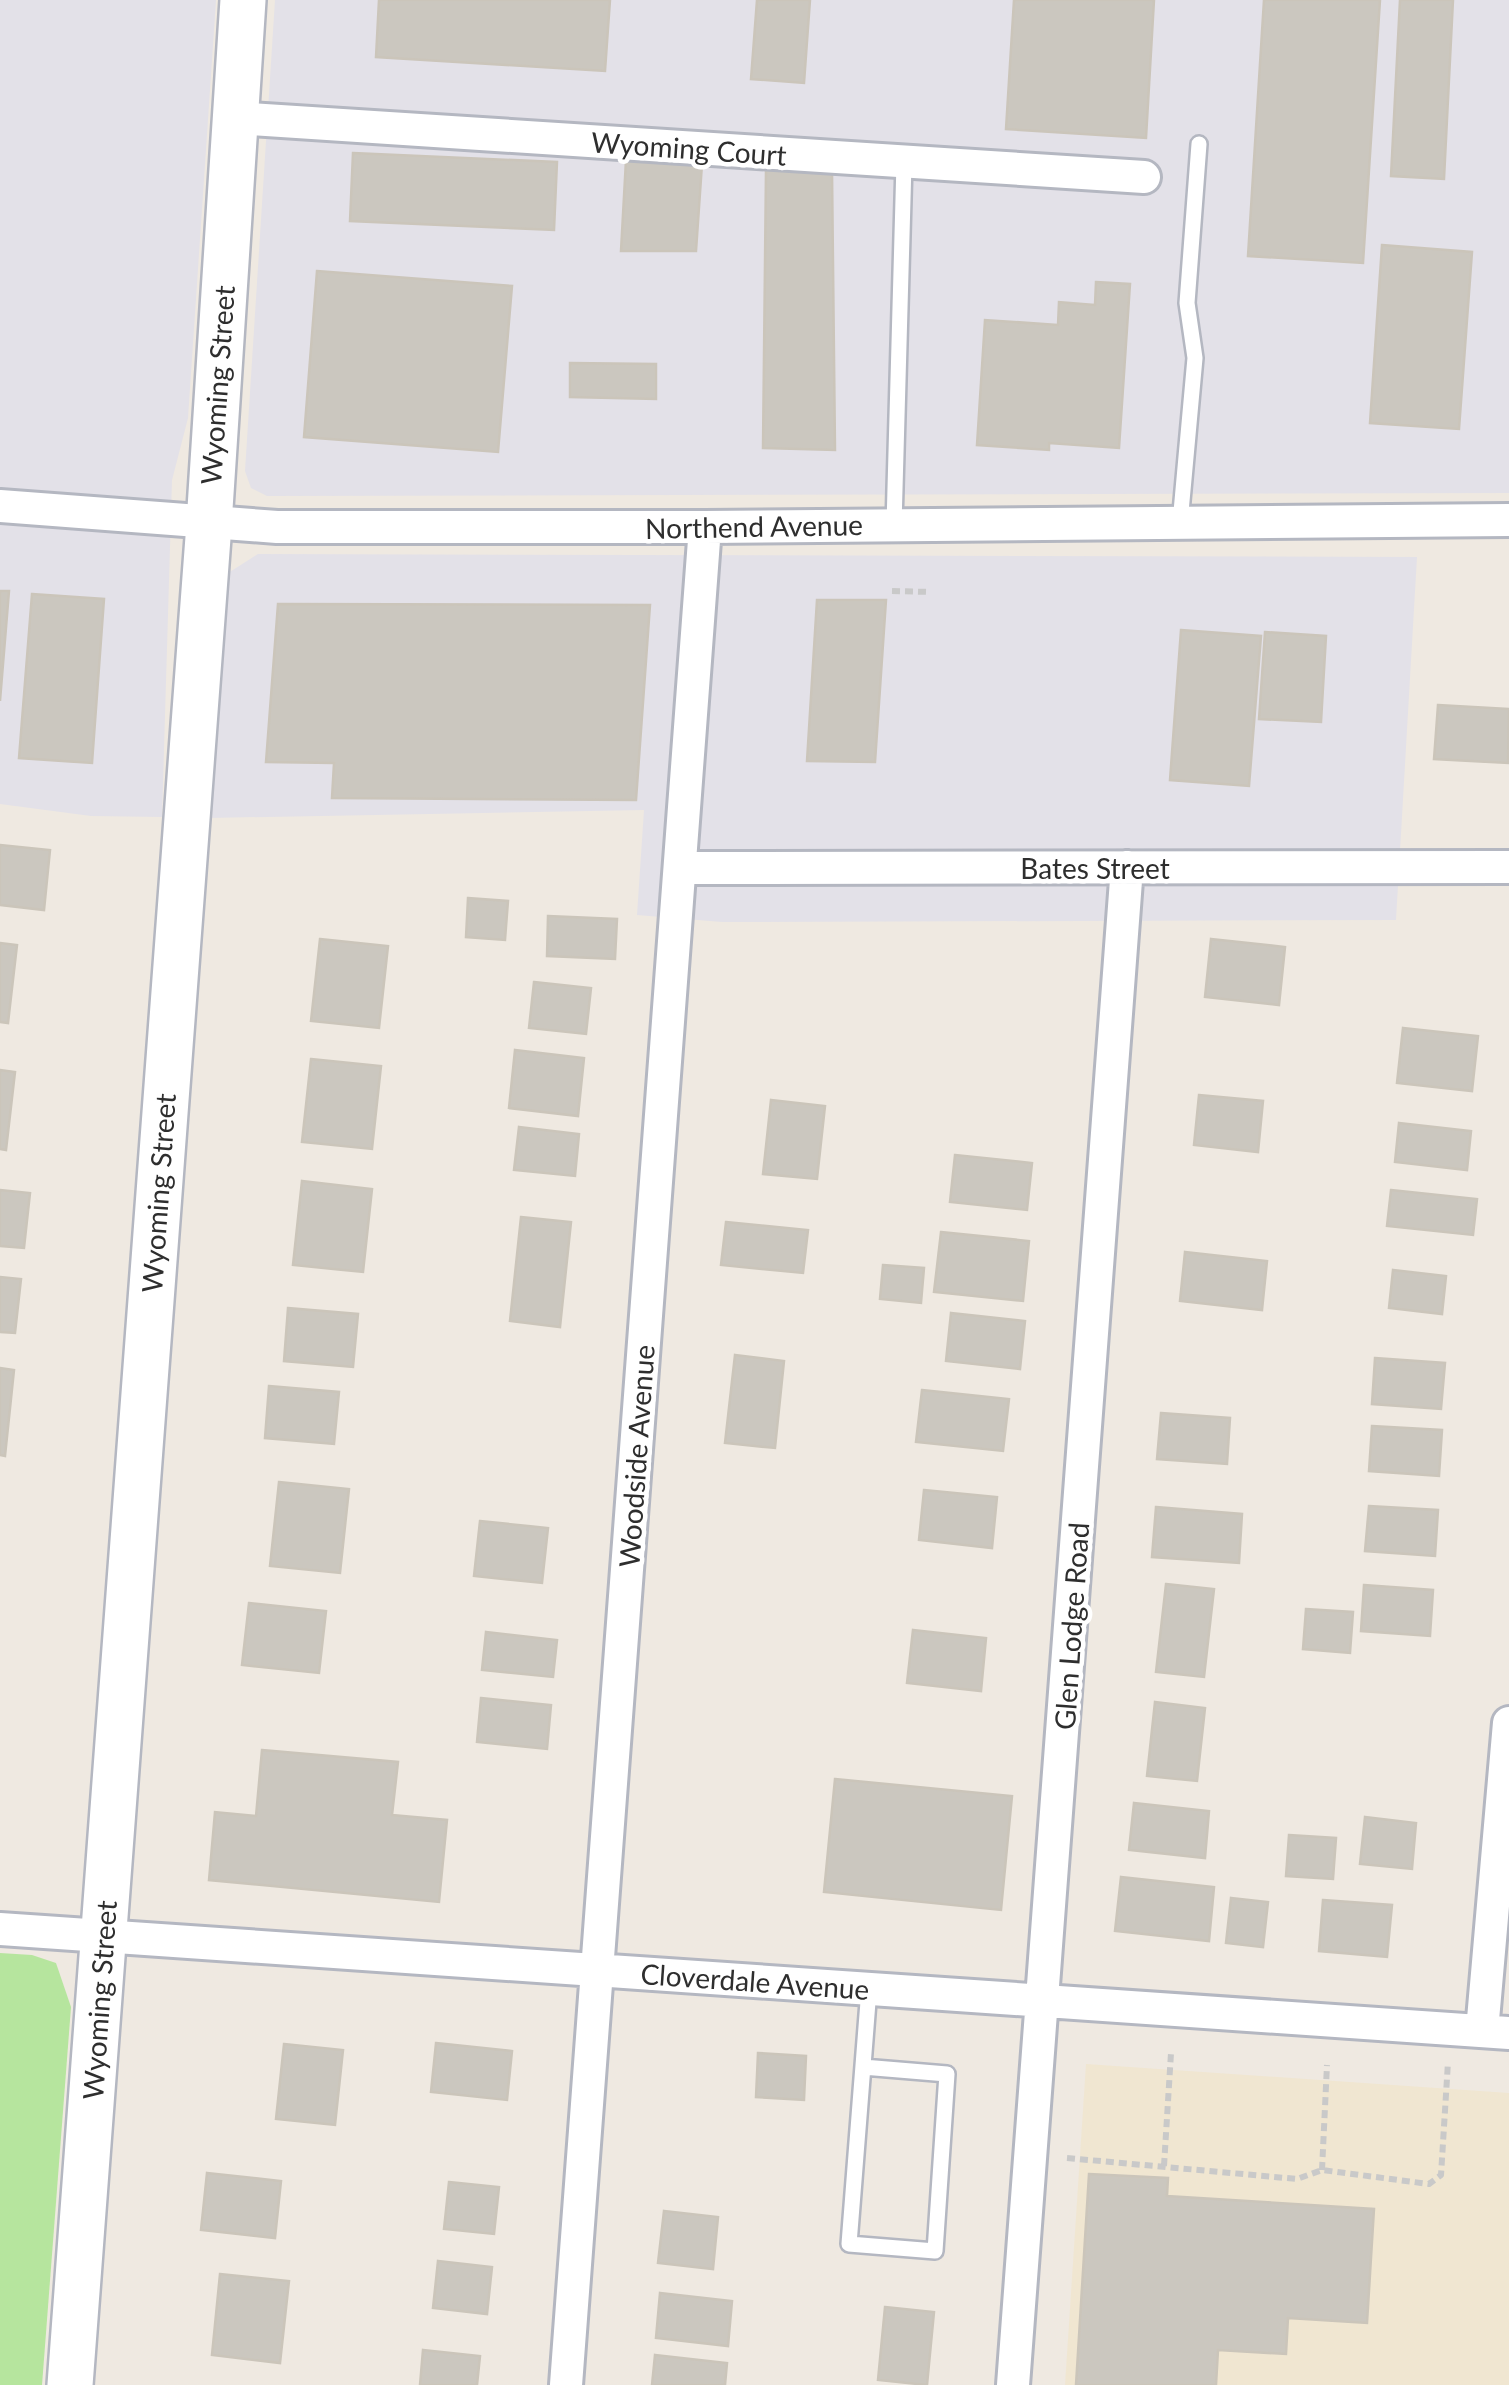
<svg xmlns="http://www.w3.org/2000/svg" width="1509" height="2385" font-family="Lato,sans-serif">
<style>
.industrial{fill:#e3e1e8}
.education{fill:#f0e6d1}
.green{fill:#b6e59e}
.building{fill:#cbc7bf;stroke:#cbc5ba;stroke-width:2.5}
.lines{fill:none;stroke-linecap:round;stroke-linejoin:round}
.lane-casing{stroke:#b4b7c1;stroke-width:20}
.street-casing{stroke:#b4b7c1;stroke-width:38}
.secondary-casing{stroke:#b4b7c1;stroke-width:50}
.path{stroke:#c9c9c9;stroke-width:6;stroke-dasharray:8 5;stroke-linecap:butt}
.lane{stroke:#fff;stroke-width:15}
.street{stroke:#fff;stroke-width:32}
.secondary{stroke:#fff;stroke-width:45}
.labels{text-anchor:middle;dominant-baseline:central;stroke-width:9;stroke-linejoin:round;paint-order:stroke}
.street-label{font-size:28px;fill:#2e2e2e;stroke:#fff}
</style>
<rect width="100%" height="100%" fill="#efe9e1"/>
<!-- industrial -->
<path class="industrial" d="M0 0H216L188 418 172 480 162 817 91 816 0 804Z
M275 0H1509V493L267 496 251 488 245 471Z
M258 554 1417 557 1396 920 722 922 637 915 644 810 208 818 225 575Z"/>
<!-- education -->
<path class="education" d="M1086 2064 1509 2093V2385H1065Z"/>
<!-- green -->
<path class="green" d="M0 1953 32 1955 56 1963 71 2007 42 2385H0Z"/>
<!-- building -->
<path class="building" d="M379 0H610L605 71 376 57Z
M757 0H810L804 83 751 79Z
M1014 0H1154L1146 138 1006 129Z
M1264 0H1380L1363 263 1248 256Z
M1400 0H1453L1444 179 1391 176Z
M353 153 557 162 554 230 350 221Z
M626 160 702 164 696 251H621Z
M766 170H832L835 450 763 448Z
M1382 245 1472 252 1459 429 1370 423Z
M317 271 512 286 498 452 304 437Z
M1096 282 1130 284 1119 448 1049 443V450L977 445 985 320 1058 325 1059 302 1095 305Z
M570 363 656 364V399L570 397Z
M0 591H9L0 701Z
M32 594 104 599 92 763 19 758Z
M817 600H886L875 762 807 761Z
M278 604 650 605 636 800 332 798 334 763 266 762Z
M1181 630 1261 636 1249 786 1170 780Z
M1265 632 1326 636 1321 722 1259 719Z
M1438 705 1509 709 1508 763 1434 759Z
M0 845 50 850 44 910 0 905Z
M468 898 508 901 505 940 466 937Z
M548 916 617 919 615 959 547 956Z
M320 939 388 946 379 1028 311 1021Z
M1211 939 1285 947 1279 1005 1205 997Z
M0 943 17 945 8 1023 0 1022Z
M534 982 591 988 586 1034 529 1028Z
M1403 1028 1478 1036 1472 1091 1397 1083Z
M515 1050 584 1058 578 1116 509 1108Z
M311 1059 381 1066 372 1149 302 1142Z
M0 1070 15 1072 6 1150 0 1149Z
M1199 1095 1263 1101 1258 1152 1194 1145Z
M771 1100 825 1106 817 1179 763 1174Z
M1399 1123 1471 1131 1467 1170 1395 1162Z
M519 1127 579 1134 575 1176 514 1170Z
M955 1155 1032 1163 1027 1210 950 1202Z
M302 1181 372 1189 363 1272 293 1265Z
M0 1190 30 1193 24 1248 0 1246Z
M1391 1190 1477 1199 1473 1235 1387 1226Z
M521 1217 571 1222 560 1327 510 1321Z
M726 1222 808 1230 803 1273 721 1265Z
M941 1232 1029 1241 1023 1301 934 1292Z
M1185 1252 1267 1261 1262 1310 1180 1301Z
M883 1265 924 1268 921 1303 880 1299Z
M1393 1270 1446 1276 1442 1314 1389 1308Z
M0 1277 21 1279 15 1333 0 1332Z
M288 1308 358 1314 353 1367 284 1361Z
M951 1313 1025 1321 1020 1369 946 1361Z
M735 1355 784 1361 775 1448 725 1443Z
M1375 1358 1445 1363 1441 1409 1372 1404Z
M0 1368 14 1370 5 1456 0 1455Z
M269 1386 339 1392 334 1444 265 1438Z
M922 1390 1009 1399 1003 1451 916 1442Z
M1161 1413 1230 1418 1227 1464 1157 1459Z
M1372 1426 1442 1430 1439 1476 1369 1471Z
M279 1482 349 1489 340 1573 270 1566Z
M924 1490 997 1497 992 1548 919 1540Z
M1369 1506 1438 1510 1435 1556 1365 1551Z
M1156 1507 1242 1514 1239 1563 1152 1557Z
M480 1521 548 1528 542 1583 474 1576Z
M1166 1584 1214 1589 1204 1677 1156 1672Z
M1364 1585 1433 1590 1430 1636 1361 1631Z
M249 1603 326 1611 319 1673 242 1665Z
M1306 1609 1353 1612 1350 1653 1303 1649Z
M913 1630 986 1638 981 1691 907 1683Z
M486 1632 557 1640 553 1677 482 1670Z
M481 1698 551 1705 547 1749 477 1742Z
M1155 1702 1205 1708 1197 1781 1147 1776Z
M262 1750 398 1762 392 1815 447 1820 439 1902 209 1880 215 1812 256 1816Z
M835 1779 1012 1796 1001 1910 824 1892Z
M1134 1803 1209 1811 1205 1858 1129 1850Z
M1365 1817 1416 1823 1412 1869 1360 1864Z
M1289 1835 1336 1838 1333 1879 1286 1876Z
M1121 1877 1214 1887 1209 1941 1115 1931Z
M1231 1898 1268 1902 1263 1947 1226 1943Z
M1323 1900 1392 1905 1387 1957 1319 1951Z
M436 2043 512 2051 507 2100 431 2092Z
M284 2044 343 2050 335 2125 276 2119Z
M758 2053 806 2056 804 2100 756 2097Z
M207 2173 281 2181 275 2238 201 2230Z
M1089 2174 1168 2178 1167 2196 1374 2209 1367 2323 1288 2318 1286 2354 1218 2350 1216 2385H1076Z
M449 2182 499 2187 494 2234 444 2229Z
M664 2211 718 2217 713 2269 658 2263Z
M438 2261 492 2267 487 2314 433 2308Z
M220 2274 289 2281 280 2363 212 2355Z
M660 2293 732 2301 728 2346 656 2338Z
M885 2307 934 2312 927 2385 878 2380Z
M423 2350 480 2356 477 2385H420Z
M655 2355 727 2363 725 2385H652Z"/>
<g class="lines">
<!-- lane casing -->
<g class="lane-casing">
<path id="lane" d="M1180 523 1195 358 1187 303 1199 144
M894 525 904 163
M863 2067 947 2074 935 2251 849 2244 869 1989"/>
</g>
<!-- street casing -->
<g class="street-casing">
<path id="street" d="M234 118 1144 177
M0 506 277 527H705L1509 520
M681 868 1509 867
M0 1929 1509 2033
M1482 2031 1509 1723
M566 2385 705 527
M1013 2385 1127 867"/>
</g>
<!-- secondary casing -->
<g class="secondary-casing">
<path id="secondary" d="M70 2385 209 524 243 0"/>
</g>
<!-- path -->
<path class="path" d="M892 591 931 592
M1067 2158 1297 2179 1322 2170 1429 2184 1441 2175 1448 2062
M1164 2166 1171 2053
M1322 2170 1327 2065"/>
<!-- lane -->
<use href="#lane" class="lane"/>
<!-- street -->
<use href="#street" class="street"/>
<!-- secondary -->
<use href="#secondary" class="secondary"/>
</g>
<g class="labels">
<!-- street labels -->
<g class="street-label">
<text transform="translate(689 148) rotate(4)">Wyoming Court</text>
<text transform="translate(217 385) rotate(-86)">Wyoming Street</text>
<text transform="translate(754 526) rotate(-1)">Northend Avenue</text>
<text x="1095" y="868">Bates Street</text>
<text transform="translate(158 1193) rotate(-86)">Wyoming Street</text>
<text transform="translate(636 1456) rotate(-86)">Woodside Avenue</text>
<text transform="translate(1071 1626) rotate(-86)">Glen Lodge Road</text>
<text transform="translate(755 1981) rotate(4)">Cloverdale Avenue</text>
<text transform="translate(99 2000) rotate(-86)">Wyoming Street</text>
</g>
</g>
</svg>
